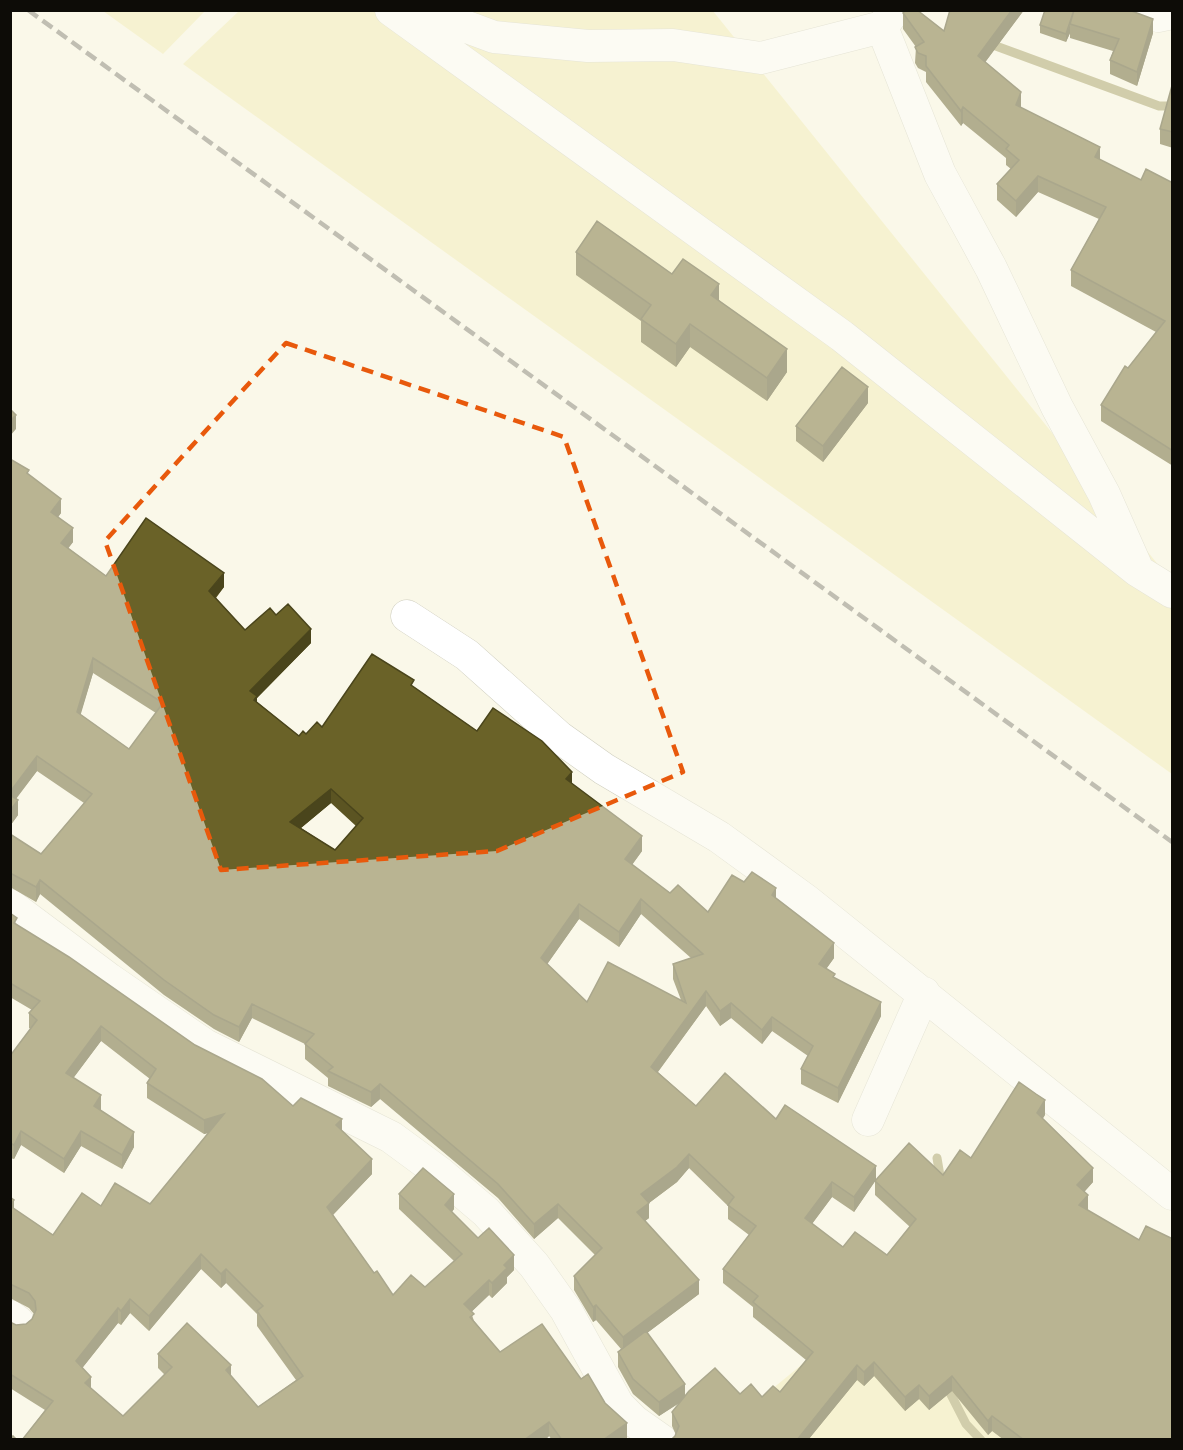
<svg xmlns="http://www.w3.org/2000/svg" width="1183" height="1450" font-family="Helvetica,sans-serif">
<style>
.green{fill:#f2ecb4}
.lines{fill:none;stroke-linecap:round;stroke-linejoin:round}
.stream{stroke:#a19a5f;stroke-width:9}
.street-casing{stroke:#cfcebf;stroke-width:33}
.street{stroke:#fff;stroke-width:32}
.rail{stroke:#7a786f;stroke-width:4.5;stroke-dasharray:12 6;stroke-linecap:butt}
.wall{fill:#5b5422;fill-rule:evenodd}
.shaded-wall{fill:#4a451c}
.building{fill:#6a6228;stroke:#4a451c;stroke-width:1.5;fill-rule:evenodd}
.marked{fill:none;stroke:#e8590c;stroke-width:4.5;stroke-dasharray:12 8;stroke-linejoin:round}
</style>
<rect width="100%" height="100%" fill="#faf8e9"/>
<!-- green -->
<path class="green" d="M103 11 104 10 205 11 163 54Z
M239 11H713L1172 582V774L183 64Z
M850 1325 1134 1440H710Z"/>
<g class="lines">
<!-- stream -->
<path class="stream" d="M985 42 1159 106H1172
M937 1158 941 1182
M945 1383 966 1424 981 1440"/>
<!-- street casing -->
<g class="street-casing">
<path id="street" d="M391 10 842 336 1138 571 1172 592
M421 10 494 37 588 46 673 45 761 58 882 27 894 11
M1137 10 1158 16 1172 13
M882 27 940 174 991 268 1057 407 1104 494 1136 566
M407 616 467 655 559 737 604 769 719 837 807 901 1172 1194
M10 905 109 979 205 1045 391 1137 440 1173 486 1212 534 1265 566 1310 618 1405 634 1421 661 1440
M868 1120 924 993
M10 1316 18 1322"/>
</g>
<!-- street -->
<use href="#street" class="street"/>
<!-- rail -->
<path class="rail" d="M28 10 1172 842"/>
</g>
<!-- wall -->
<path class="wall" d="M950 10H1024L985 62 1021 108 1100 160 1141 180 1173 183V466L1101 421V405L1128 368 1156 332 1071 286V270L1099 219 1038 192 1016 217 997 200V184L1011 169 1006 165V158L963 123 961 126 926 82V72L918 68 915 63 916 47 903 29V13L944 31Z
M1045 10 1153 33 1137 86 1110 74V60L1113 51 1070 38V33L1066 42 1040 33V25Z
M1173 82V148L1160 144V129Z
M576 252 672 274 719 300 787 372 767 401 690 347 676 367 641 342V321L576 275Z
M868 403 823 462 796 441V426Z
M10 459 29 475 61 513 58 517 73 542 68 548 106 576 224 587 216 598 245 630 276 615 311 643 257 698V702L299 736 306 734 414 687 477 731 572 784 642 851 632 865 670 893 708 912 744 882 776 898 834 958 826 969 835 978 881 1016 838 1103 801 1084V1069L808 1056 772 1031 762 1044 731 1018 720 1026 706 1006 658 1072 696 1106 776 1119 876 1180 943 1175 1045 1115 1042 1119 1093 1182 1084 1192 1087 1210 1173 1440H1004L992 1431 988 1435 952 1391 929 1410 919 1399 905 1411 874 1376 864 1386 857 1380 808 1440H671L676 1435 672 1426V1412L681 1402 659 1416 633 1394 618 1367V1352L621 1349 596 1320 593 1322 574 1290V1276L595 1255 558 1218 534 1239 498 1198 380 1099 371 1107 328 1086V1078L305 1059V1044L252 1018 239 1042 214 1029 164 995 40 894 36 902 10 887V834L41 854 84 803 37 771 16 799 18 815 10 826ZM93 673 156 713 129 749 80 715ZM331 803 356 826 335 850 301 828ZM641 914 691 958 673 964V979L681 1000 587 1002 547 964 579 919 619 947ZM689 1168 728 1206V1219L749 1235 723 1269V1283L753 1307V1317L806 1360 780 1392 762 1397 740 1394 685 1397 647 1333 699 1294 645 1221 649 1218V1203L677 1182ZM875 1181V1195L910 1227 887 1255 843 1247 812 1224 832 1197 854 1212Z
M10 913 17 925 195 1045 293 1106 342 1131 372 1174 333 1215 374 1273 393 1295 425 1287 454 1261 399 1209V1194L454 1209 452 1212 478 1238 514 1270 507 1277V1283L492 1298 489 1295 471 1312 474 1321 500 1352 581 1379 605 1403 627 1438 625 1440H552L549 1436 545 1440H22L45 1410 10 1388V1322L16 1325 26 1324 32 1319 34 1314 29 1308 10 1298V1197L14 1209 53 1235 101 1206 150 1204 208 1133 204 1134 147 1098V1083L150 1079 101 1041 73 1078 101 1110 134 1147 122 1169 81 1146 64 1173 21 1145 14 1159 10 1158V1056L31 1029 29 1028V1013L32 1010 10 997ZM201 1269 221 1288 226 1283 257 1314V1326L296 1380 258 1407 158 1354V1368L165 1375 123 1416 91 1389 82 1368 118 1323 121 1325 130 1313 149 1331Z"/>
<!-- shaded-wall -->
<path class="shaded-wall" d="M1012 10H1024L978 72V56Z
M1153 19V33L1137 86V72Z
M1070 25V33L1066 42V34Z
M1021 92V108L1016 105Z
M963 107V123L961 126V111Z
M1100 147V163L1095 157Z
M1038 176V192L1016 217V201Z
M719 284V307L711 295Z
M690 324V347L676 367V344Z
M787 349V372L767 401V378Z
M868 387V403L823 462V446Z
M16 415V429L10 436V421Z
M61 499V513L51 527V512Z
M73 528V542L61 558V543Z
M224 573V587L209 605V591Z
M311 629V643L257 698V711L250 691Z
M93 658V673L77 727V712Z
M37 756V771L10 806V792Z
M572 772V787L566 779Z
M331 789V803L290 837V822Z
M18 800V815L10 826V811Z
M642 836V851L625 874V859Z
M40 880V894L36 902V887Z
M776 888V903L772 895Z
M641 899V914L619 947V932Z
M579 904V919L541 973V958Z
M834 943V958L819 979V964Z
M706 991V1006L651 1081V1067Z
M881 1002V1016L838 1103V1088Z
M731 1003V1018L720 1026V1011Z
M252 1004V1018L239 1042V1027Z
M772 1017V1031L762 1044V1030Z
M101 1026V1041L66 1088V1073Z
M380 1084V1099L371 1107V1092Z
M101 1095V1110L94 1121V1106Z
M1045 1100V1115L1037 1128V1113Z
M224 1114V1129L204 1134V1120Z
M342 1119V1133L336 1125Z
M21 1131V1145L14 1159V1145Z
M81 1131V1146L64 1173V1159Z
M134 1132V1147L122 1169V1155Z
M689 1154V1168L677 1182 649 1203V1218L637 1227V1212L641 1194Z
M372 1159V1174L327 1221V1207Z
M876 1166V1180L854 1212V1197Z
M1093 1168V1182L1077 1200V1185Z
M832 1182V1197L805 1233V1218Z
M454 1194V1209L445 1219V1205Z
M1088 1195V1210L1079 1220V1205Z
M14 1200V1214L10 1206Z
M558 1204V1218L534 1239V1224Z
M201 1254V1269L149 1331V1316Z
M514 1255V1270L507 1277V1283L492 1298V1283L504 1265Z
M226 1269V1283L221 1288V1274Z
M489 1280V1295L464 1319V1304Z
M699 1280V1294L623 1351V1337Z
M130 1299V1313L121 1325V1311Z
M596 1305V1320L593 1322V1307Z
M118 1308V1323L76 1376V1361Z
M874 1362V1376L864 1386V1372Z
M231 1365V1380L226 1370Z
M857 1365V1380L808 1440H797Z
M952 1376V1391L929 1410V1396Z
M91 1377V1391L85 1383Z
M685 1384V1399L659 1416V1402Z
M919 1385V1399L905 1411V1397Z
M992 1416V1431L988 1435V1421Z
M549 1422V1436L545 1440H524Z
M627 1423V1438L625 1440H603Z"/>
<!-- building -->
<path class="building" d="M905 10H917L944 31 950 10H1012L978 56 1021 92 1016 105 1100 147 1095 157 1141 180 1146 169 1173 183V451L1101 405 1125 366 1128 368 1165 321 1071 270 1106 207 1038 176 1016 201 997 184 1019 160 1006 149 1009 145 963 107 961 111 926 66V56L918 53 915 47 924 42 903 13Z
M1045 10H1074L1066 34 1040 25Z
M1074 10H1129L1153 19 1137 72 1110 60 1119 39 1070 24Z
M1173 82V132L1160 129Z
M597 221 672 274 683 259 719 284 711 295 787 349 767 378 690 324 676 344 641 319 651 305 576 252Z
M842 367 868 387 823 446 796 426Z
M10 409 16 415 10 421Z
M10 459 29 470 27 473 61 499 51 512 73 528 61 543 106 576 146 518 224 573 209 591 245 630 270 608 276 615 288 604 311 629 250 691 257 696 254 700 299 736 303 731 306 734 317 722 322 727 372 654 414 680 411 685 477 731 493 708 542 741 572 772 566 779 642 836 625 859 670 893 678 885 708 912 732 875 744 882 752 872 776 888 772 895 834 943 819 964 835 974 833 977 881 1002 838 1088 801 1069 813 1046 772 1017 762 1030 731 1003 720 1011 706 991 651 1067 696 1106 725 1073 776 1119 785 1105 876 1166 854 1197 832 1182 805 1218 843 1247 855 1232 887 1255 916 1219 875 1181 909 1143 943 1175 960 1150 971 1158 1019 1082 1036 1094 1045 1100 1037 1113 1093 1168 1077 1185 1088 1195 1079 1205 1139 1240 1146 1226 1173 1239V1440H1024L992 1416 988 1421 952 1376 929 1396 919 1385 905 1397 874 1362 864 1372 857 1365 797 1440H671L675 1436 679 1426 672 1412 689 1391 715 1368 740 1394 751 1384 762 1397 773 1386 780 1392 813 1352 753 1302 758 1296 723 1269 756 1226 728 1205 734 1197 689 1154 677 1167 641 1194 649 1203 637 1212 699 1280 623 1337 596 1305 593 1307 574 1276 602 1248 558 1204 534 1224 498 1184 380 1084 371 1092 328 1071 333 1067 305 1044 314 1034 252 1004 239 1027 214 1015 164 980 40 880 36 887 10 873V834L41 854 92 794 37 756 10 792ZM93 658 163 703 129 749 77 712ZM331 789 363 818 335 850 290 822ZM641 899 703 954 673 964 686 1003 608 962 587 1002 541 958 579 904 619 932Z
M10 795 18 800 10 811Z
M10 913 17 918 14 923 69 957 195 1045 262 1079 293 1106 301 1098 342 1119 336 1125 372 1159 327 1207 374 1273 377 1271 393 1295 411 1275 425 1287 462 1254 399 1194 423 1168 454 1194 445 1205 478 1238 489 1228 514 1255 504 1265 507 1268 492 1283 489 1280 464 1304 474 1314 470 1317 500 1352 542 1324 581 1379 588 1374 605 1403 627 1423 603 1440H562L549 1422 524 1440H22L53 1401 10 1374V1322L16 1325 26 1324 32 1319 36 1310 35 1301 29 1293 10 1284V1206L53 1235 82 1193 101 1206 115 1183 150 1204 224 1114 204 1120 147 1083 156 1069 101 1026 66 1073 101 1095 94 1106 134 1132 122 1155 81 1131 64 1159 21 1131 14 1145 10 1143V1056L37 1020 29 1013 40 1001 10 983ZM201 1254 221 1274 226 1269 263 1306 257 1311 303 1376 258 1407 226 1370 231 1365 187 1323 158 1354 172 1367 123 1416 85 1383 91 1377 76 1361 118 1308 121 1311 130 1299 149 1316Z
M10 1197 14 1200 10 1206Z
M646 1331 685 1384 659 1402 633 1379 618 1352Z
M13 1436 17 1440H10Z"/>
<!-- marked area -->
<path d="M0 0H1183V1450H0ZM286 343 564 437 683 772 497 851 221 870 105 541Z" fill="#faf8e9" fill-opacity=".55" fill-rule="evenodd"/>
<path class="marked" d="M286 343 564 437 683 772 497 851 221 870 105 541Z"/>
<!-- border -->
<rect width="1183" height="1450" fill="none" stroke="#0d0c07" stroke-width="24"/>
</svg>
